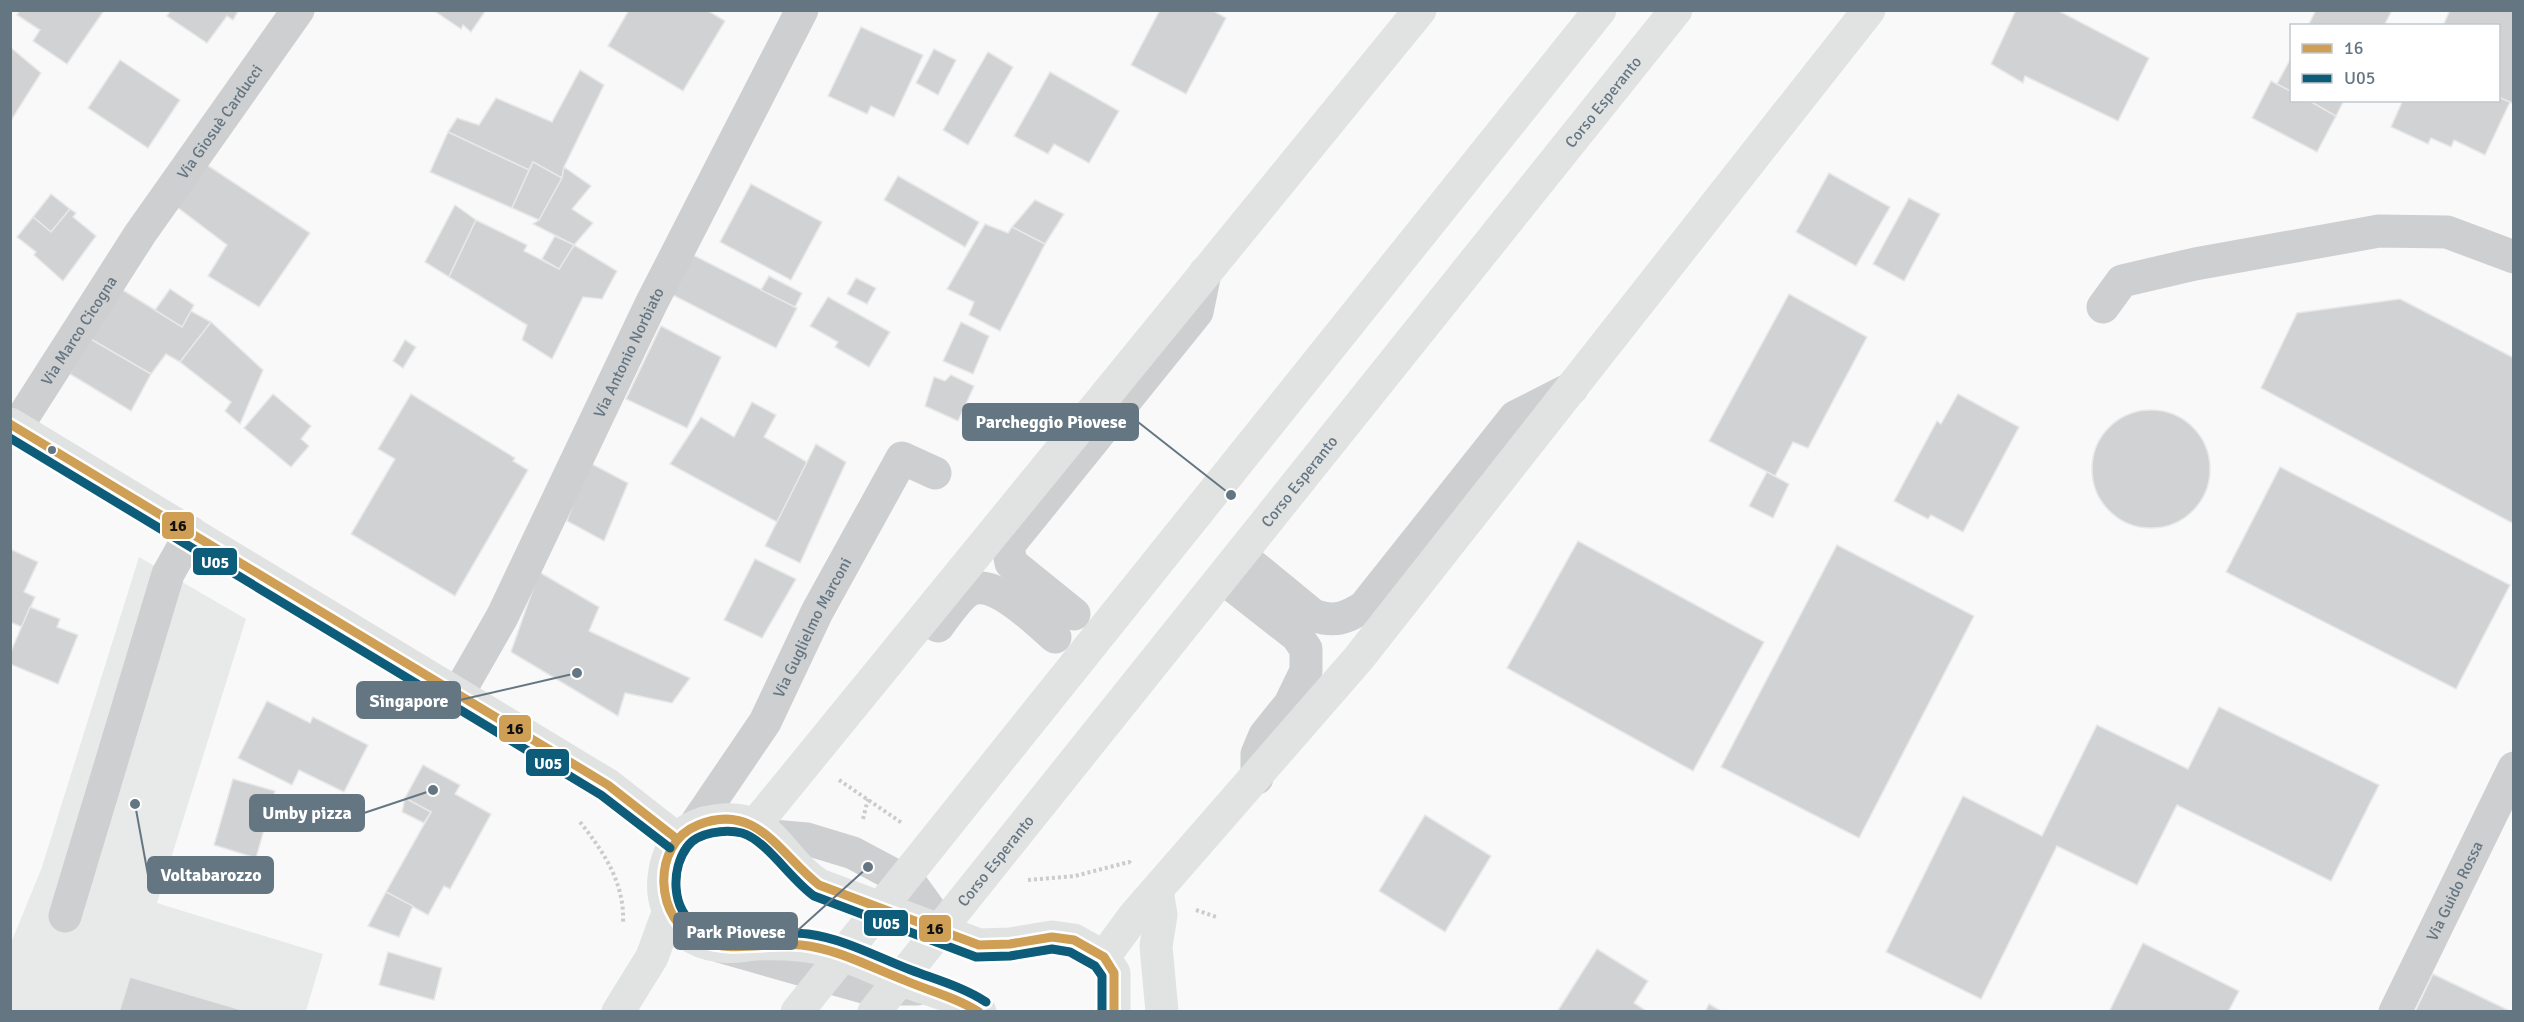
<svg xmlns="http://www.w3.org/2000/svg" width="2524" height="1022" font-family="Signika,sans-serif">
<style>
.built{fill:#e8e9e9}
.building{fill:#d0d2d3;stroke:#e8e8e8;stroke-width:1.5}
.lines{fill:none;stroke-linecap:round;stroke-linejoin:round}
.path{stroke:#cbcccd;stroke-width:4;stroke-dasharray:3 3;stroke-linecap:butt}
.minor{stroke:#cecfd0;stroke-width:33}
.major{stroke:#e1e2e2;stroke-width:33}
.highway{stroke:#e1e2e2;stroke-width:33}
.bus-1-casing{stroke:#fff;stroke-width:14}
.bus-2-casing{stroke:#fff;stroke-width:14}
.bus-1{stroke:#ce9f54;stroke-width:9}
.bus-2{stroke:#0c5c7a;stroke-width:9}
.bus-dot{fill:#657683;stroke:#fff;stroke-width:2}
.labels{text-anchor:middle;stroke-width:6;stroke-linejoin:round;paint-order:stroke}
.street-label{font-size:16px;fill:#657683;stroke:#fff}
.leader{fill:none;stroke:#657683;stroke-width:2}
.callout-dot{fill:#657683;stroke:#fff;stroke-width:2}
.callout{fill:#657683;stroke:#657683;stroke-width:2}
.callout-label{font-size:18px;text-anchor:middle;font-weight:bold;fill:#fff}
.line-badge{stroke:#fff;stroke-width:2}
.badge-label{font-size:16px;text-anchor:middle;font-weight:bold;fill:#fff}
.pale-badge-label{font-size:16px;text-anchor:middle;font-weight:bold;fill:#111}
</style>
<rect width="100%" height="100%" fill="#f9f9f9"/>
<polygon class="built" points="139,557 246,619 157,903 323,954 306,1011 11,1012 11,943 42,867"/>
<g class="building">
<polygon points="20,10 101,10 103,12 67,64 33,41 40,30 17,15"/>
<polygon points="171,10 239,10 233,20 227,16 207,43 167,16"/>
<polygon points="433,10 486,10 471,32 463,25 461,29"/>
<polygon points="629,10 707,10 725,21 683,91 608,46"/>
<polygon points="1160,10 1212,10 1226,18 1186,94 1131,65"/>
<polygon points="2016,10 2057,10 2149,58 2118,121 2025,76 2023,83 1991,64"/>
<polygon points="2316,10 2392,10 2384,26 2308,26"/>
<polygon points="2450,10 2514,10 2514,104 2498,97 2498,26 2443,26"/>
<polygon points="861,27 923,55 894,117 871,106 867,114 828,96"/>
<polygon points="10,47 41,73 10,122"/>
<polygon points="934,49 956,60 938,95 916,83"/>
<polygon points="988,52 1013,67 968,145 943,130"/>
<polygon points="2292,56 2292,92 2277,84"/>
<polygon points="120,60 180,100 148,148 88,108"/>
<polygon points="580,70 604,85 564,167 562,178 533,162 529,170 448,132 457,118 479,125 496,98 552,122"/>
<polygon points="1050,72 1119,111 1089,163 1054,144 1048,154 1014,136"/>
<polygon points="2271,81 2292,92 2292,100 2308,100 2336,116 2317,152 2252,118"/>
<polygon points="2498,97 2510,102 2485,155 2454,140 2451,147 2431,138 2428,144 2391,127 2403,100 2498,100"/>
<polygon points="2308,100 2344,100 2336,116"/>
<polygon points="448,132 529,170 512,208 430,172"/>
<polygon points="533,162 562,178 539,220 512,208"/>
<polygon points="204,163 310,233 259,307 208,276 227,245 177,207"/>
<polygon points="564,167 591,186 572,209 593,223 574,245 533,224 539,220 562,178"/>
<polygon points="1829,173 1890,207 1856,266 1796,232"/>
<polygon points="898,176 979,222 965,247 884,200"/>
<polygon points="751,184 822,222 791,280 720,242"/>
<polygon points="51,194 70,209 51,232 33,217"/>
<polygon points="1909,198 1940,214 1904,281 1873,264"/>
<polygon points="1035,200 1064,214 1045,244 1012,227"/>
<polygon points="455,205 476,220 449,277 425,262"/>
<polygon points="70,209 76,213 73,217 96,236 63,281 34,255 36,252 17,237 33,217 51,232"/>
<polygon points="476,220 527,245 524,251 559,269 574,245 617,271 602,299 583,297 552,359 522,340 527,325 449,277"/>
<polygon points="985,224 1008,233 1012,227 1045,244 1000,331 969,315 974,302 947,289"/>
<polygon points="555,236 574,245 559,269 542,259"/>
<polygon points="687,252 797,308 776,348 667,292"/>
<polygon points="769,276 802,293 795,307 761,290"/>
<polygon points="856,278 876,288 867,304 847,294"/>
<polygon points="118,287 182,327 191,311 211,322 180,362 166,354 151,374 87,337"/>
<polygon points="170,289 194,305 182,327 155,310"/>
<polygon points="1789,294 1867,337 1808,448 1793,442 1775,476 1709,441"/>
<polygon points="828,297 890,332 869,367 835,347 838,342 810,326"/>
<polygon points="2400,299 2514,358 2514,524 2261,388 2297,313"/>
<polygon points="211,322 263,370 240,424 225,411 231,402 180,362"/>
<polygon points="961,322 989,336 973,374 943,361"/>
<polygon points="661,326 721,357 687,428 626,399"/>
<polygon points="87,337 151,374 131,411 70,374"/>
<polygon points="405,340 416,347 403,368 393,361"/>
<polygon points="951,375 974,386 958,421 925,406 934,377 945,381"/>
<polygon points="273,394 311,426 301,439 309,446 291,467 244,428"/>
<polygon points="411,394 515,458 513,461 528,470 455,596 351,534 395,459 378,449"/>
<polygon points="1958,394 2019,427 1963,532 1931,515 1928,519 1894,501 1937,421 1941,424"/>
<polygon points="752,402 776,415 764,437 807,462 777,522 670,464 701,417 734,437"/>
<circle cx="2151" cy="469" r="59"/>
<polygon points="816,444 846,462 800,563 765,546"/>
<polygon points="588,462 628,483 604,541 567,521"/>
<polygon points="2280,467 2510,585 2456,689 2226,572"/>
<polygon points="1767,472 1789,484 1773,518 1749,506"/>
<polygon points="1578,541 1764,642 1693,771 1507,668"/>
<polygon points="1837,545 1974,616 1859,838 1721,767"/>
<polygon points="10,549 38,562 24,592 35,597 22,627 10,622"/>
<polygon points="755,559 796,579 762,638 724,620"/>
<polygon points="539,572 599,607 589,631 690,678 672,703 625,693 618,716 511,652"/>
<polygon points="30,607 60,619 57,627 78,635 58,684 10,664 10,654"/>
<polygon points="267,701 310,723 313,717 368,745 344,792 299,770 292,785 238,758"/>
<polygon points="2219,707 2379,785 2331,881 2177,805 2137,885 2057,846 1981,999 1886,952 1963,796 2042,836 2097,725 2188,769"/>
<polygon points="423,765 460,785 455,794 491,814 450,889 444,886 428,915 386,892 431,812 405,798"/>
<polygon points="233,779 275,791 256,858 214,845"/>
<polygon points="405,798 431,812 424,823 402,812"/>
<polygon points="1425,815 1491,856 1445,932 1379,891"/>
<polygon points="386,892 413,906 399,937 368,926"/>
<polygon points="2143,943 2239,991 2228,1012 2109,1012"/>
<polygon points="1597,949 1648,981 1634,1003 1648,1012 1557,1012"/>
<polygon points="388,952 442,968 434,1000 379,985"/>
<polygon points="2433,974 2512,1012 2415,1012"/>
<polygon points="130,977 249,1012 119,1012"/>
<polygon points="1709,1004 1723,1012 1705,1012"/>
</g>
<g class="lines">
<g class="path">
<polyline points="839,780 902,823"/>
<polyline points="863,819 868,799"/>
<path d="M580 822C604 852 625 884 623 923"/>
<polyline points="1028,880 1075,876 1129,862 1132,864"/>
<polyline points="1196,910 1216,917"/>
</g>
<g class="minor">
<polyline points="2103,307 2122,281 2195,264 2379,231 2447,232 2514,257"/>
<path id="s1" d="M16 428 140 234 298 10"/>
<path d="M1246 560 1313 615C1335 623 1346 618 1364 607L1515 417 1572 388"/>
<polyline points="1228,582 1297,636 1306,649 1306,671 1290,704 1265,735 1257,754 1257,778"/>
<polyline points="1074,614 1011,563 1008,546 1197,312 1205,273"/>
<path d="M938 626C946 615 955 602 965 593 990 572 1036 621 1055 637"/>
<path id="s2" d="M458 694 502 617 651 304 802 10"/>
<path id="s3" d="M695 825 765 722 817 612 902 458 935 473"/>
<polyline points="773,836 807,839 853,853 911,884 948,935"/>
<polyline points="65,916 168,574 191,533"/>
<polyline points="722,947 870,989 917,989"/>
<path id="s4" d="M2395 1012 2514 768"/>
</g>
<g class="major">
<polyline points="10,424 608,785 677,839"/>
<path d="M980 1012C957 996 931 991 905 981 879 970 851 956 824 949 802 944 779 943 756 944 745 945 731 948 720 946 664 938 651 887 675 843 680 833 694 826 704 823 773 806 774 856 819 885L979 945 1010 944 1052 937 1074 940 1104 957 1114 973V1012"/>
</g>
<g class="highway">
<polyline points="755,825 1420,10"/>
<polyline points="1157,891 1161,915 1156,946 1162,1012"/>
<polyline points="1104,957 1134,916 1358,659 1869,10"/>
<polyline points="618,1012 652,957 668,913"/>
<polyline points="797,1012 1600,10"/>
<path id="s5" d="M874 1012 1676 10"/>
</g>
<g class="bus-1-casing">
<g id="bus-1">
<polyline points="10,424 608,785 677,839"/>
<path d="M979 1012C956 997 929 991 904 980 870 967 838 949 801 945 768 942 732 953 701 941 654 922 650 844 698 825 757 801 780 855 819 885L979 945 1010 944 1052 937 1074 940 1104 957 1114 973V1012"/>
</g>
</g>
<g class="bus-2-casing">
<g id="bus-2">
<polyline points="10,438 601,795 670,848"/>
<path d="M986 1002C963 987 937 980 911 970 877 957 845 939 808 934 773 929 725 942 696 925 671 909 671 869 687 847 697 832 726 829 742 833 766 840 791 880 814 896L976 957 1010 956 1052 949 1070 952 1095 966 1102 976V1012"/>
</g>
</g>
<use href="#bus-1" class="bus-1"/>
<use href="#bus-2" class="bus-2"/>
</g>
<circle class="bus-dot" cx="52" cy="450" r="5"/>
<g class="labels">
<g class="street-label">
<text dy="6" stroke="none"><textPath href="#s5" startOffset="1166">Corso Esperanto</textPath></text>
<text dy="6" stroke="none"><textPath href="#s1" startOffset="368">Via Giosuè Carducci</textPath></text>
<text dy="6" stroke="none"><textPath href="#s1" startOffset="116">Via Marco Cicogna</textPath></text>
<text dy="6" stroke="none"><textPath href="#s2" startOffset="382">Via Antonio Norbiato</textPath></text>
<text dy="6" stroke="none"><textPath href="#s5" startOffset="680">Corso Esperanto</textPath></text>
<text dy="6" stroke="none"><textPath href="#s3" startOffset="230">Via Guglielmo Marconi</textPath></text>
<text dy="6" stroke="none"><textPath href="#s5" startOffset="194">Corso Esperanto</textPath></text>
<text dy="6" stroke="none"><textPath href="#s4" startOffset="135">Via Guido Rossa</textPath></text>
</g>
</g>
<path class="leader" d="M1231 495L1138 422M577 673L460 700M433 790L364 813M135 804L148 875M868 867L797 931"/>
<g class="callout-dot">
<circle cx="1231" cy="495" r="6"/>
<circle cx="577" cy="673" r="6"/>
<circle cx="433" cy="790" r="6"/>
<circle cx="135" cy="804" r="6"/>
<circle cx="868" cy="867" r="6"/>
</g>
<g class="callout">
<rect x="963" y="404" width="175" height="36" rx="6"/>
<rect x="357" y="682" width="103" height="36" rx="6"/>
<rect x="250" y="795" width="114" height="36" rx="6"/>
<rect x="148" y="857" width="125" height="36" rx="6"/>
<rect x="674" y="913" width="123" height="36" rx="6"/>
</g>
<g class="callout-label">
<text x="1051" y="428">Parcheggio Piovese</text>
<text x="409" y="707">Singapore</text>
<text x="307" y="819">Umby pizza</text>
<text x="211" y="881">Voltabarozzo</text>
<text x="736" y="938">Park Piovese</text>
</g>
<g class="line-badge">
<rect x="161" y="511" width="34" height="29" rx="6" fill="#ce9f54"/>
<rect x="192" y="547" width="46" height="29" rx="6" fill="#0c5c7a"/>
<rect x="498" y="714" width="34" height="29" rx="6" fill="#ce9f54"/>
<rect x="525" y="748" width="45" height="29" rx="6" fill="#0c5c7a"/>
<rect x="863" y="909" width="46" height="28" rx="6" fill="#0c5c7a"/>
<rect x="918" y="914" width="34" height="29" rx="6" fill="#ce9f54"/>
</g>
<g class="badge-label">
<text x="215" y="568">U05</text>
<text x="548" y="769">U05</text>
<text x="886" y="929">U05</text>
</g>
<g class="pale-badge-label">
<text x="178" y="531">16</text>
<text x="515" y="734">16</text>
<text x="935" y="934">16</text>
</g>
<rect width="2524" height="1022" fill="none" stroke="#657683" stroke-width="24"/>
<rect x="2290" y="24" width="210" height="78" fill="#ffffff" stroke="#c1c8cd" stroke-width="1.5"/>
<rect x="2302" y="44" width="30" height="9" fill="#ce9f54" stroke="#c1c8cd" stroke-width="1.5"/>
<text x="2344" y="54" font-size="18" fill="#657683">16</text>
<rect x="2302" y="74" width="30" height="9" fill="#0c5c7a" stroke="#c1c8cd" stroke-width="1.5"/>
<text x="2344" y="84" font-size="18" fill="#657683">U05</text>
</svg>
